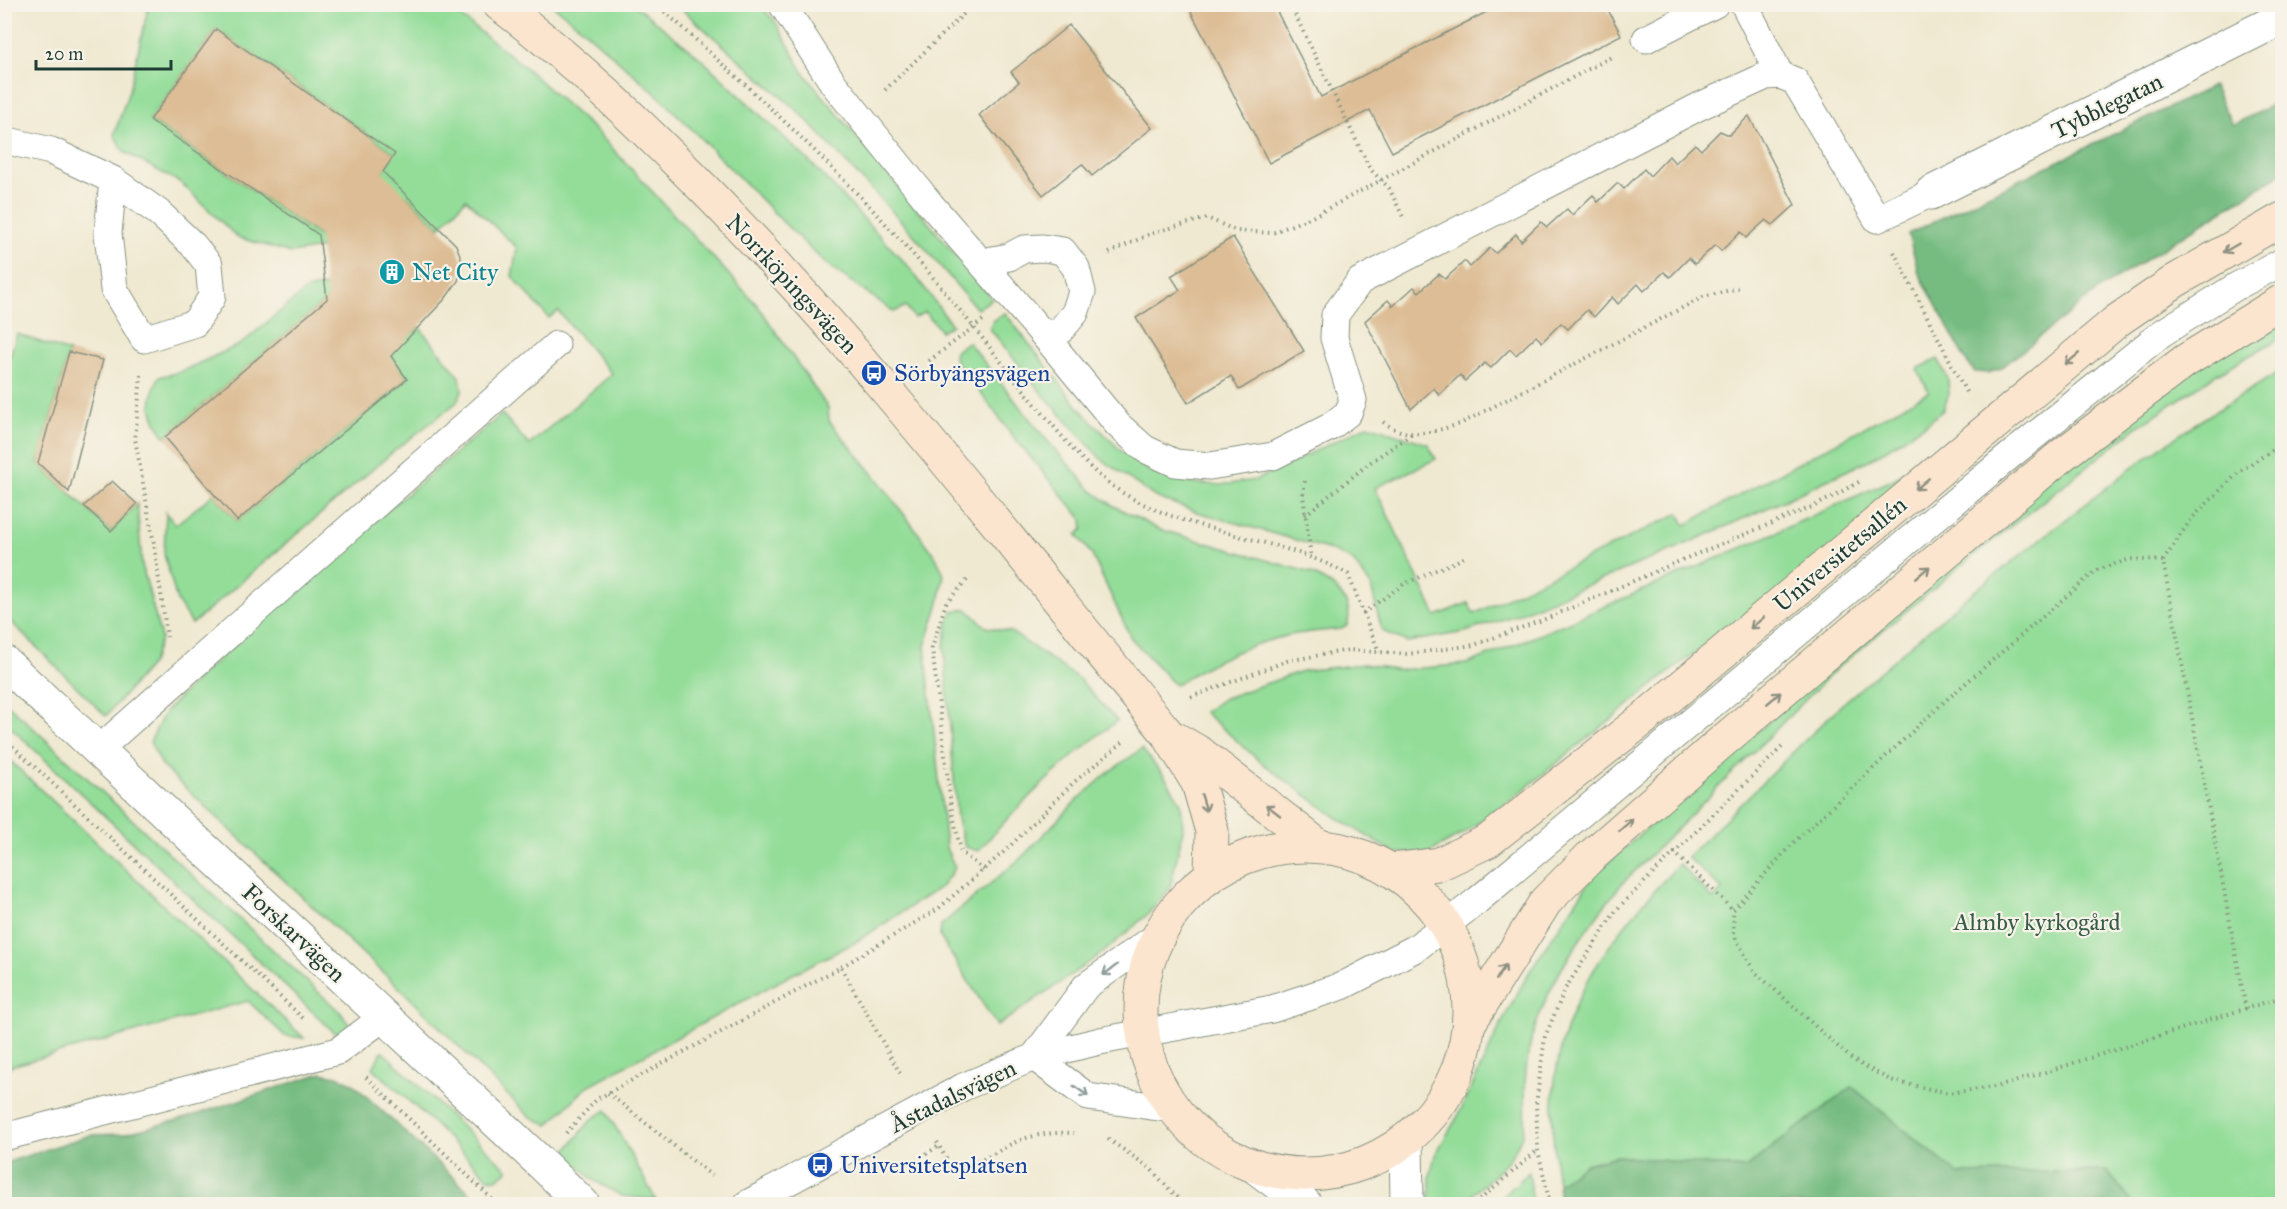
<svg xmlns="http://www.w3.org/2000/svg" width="2287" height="1209" font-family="'IM FELL Great Primer',serif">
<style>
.green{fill:#93dd99;stroke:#598d66;stroke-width:1.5}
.forest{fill:#76bc81;stroke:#4a7c5a;stroke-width:1.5}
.building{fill:#ddbd95}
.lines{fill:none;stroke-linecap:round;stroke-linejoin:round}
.service-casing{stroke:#889382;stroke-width:29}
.minor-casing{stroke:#889382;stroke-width:35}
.tertiary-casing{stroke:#889382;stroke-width:35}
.secondary-casing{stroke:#889382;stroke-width:35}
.path{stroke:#889382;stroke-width:4;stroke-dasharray:1.5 4.5;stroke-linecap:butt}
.service{stroke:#fff;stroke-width:27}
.minor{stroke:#fff;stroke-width:33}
.tertiary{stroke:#fff;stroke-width:33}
.secondary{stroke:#fce5cf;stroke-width:33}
.oneway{stroke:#8e9182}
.oneway2{stroke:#8f9e9a}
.labels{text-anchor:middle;stroke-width:4.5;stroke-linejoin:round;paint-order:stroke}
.street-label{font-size:24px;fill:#1f3d34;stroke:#f7f3e8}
.culture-label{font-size:24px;fill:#0d838f;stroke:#f7f3e8;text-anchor:start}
.transit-label{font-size:24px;fill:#164399;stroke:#f7f3e8;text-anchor:start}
.park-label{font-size:24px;fill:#365d48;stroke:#f7f3e8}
</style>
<rect width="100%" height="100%" fill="#f7f3e8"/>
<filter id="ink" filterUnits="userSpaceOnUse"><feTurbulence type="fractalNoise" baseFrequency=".0167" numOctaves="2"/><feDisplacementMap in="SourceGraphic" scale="12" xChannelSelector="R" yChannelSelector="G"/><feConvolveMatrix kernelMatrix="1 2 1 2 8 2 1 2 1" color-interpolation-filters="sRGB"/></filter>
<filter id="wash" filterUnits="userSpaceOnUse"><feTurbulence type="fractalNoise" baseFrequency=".008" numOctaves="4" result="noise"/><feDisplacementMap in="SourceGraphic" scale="24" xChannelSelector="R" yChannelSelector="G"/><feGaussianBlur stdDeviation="1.35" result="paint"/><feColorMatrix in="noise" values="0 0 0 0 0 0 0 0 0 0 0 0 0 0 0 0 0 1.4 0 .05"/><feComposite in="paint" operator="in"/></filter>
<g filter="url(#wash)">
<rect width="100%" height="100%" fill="#f0e9d1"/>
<g class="green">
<polygon points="149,4 446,5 519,62 598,133 758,306 828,408 829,421 875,476 934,554 944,574 939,603 925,646 946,848 955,868 941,887 854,943 791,975 588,1086 548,1125 529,1116 406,994 163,767 150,742 165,712 194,682 320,567 502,414 529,445 612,374 558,311 549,318 512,276 517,248 466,199 439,228 407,196 373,188 394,153 216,29 150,120 334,246 291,253 237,237 181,183 124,152 114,135 129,91"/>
<polygon points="552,5 635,5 699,57 806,158 909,267 952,325 941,331 925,312 914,318 906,306 894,312 825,263 783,222 663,100 578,25"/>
<polygon points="677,5 759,5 775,21 803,72 992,299 977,309 912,233 801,114"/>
<path d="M325 286 332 295 165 437C149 414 147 402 159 377L180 372 241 344 306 290Z"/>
<polygon points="1005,313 1079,408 1120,450 1151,472 1189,483 1221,485 1256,480 1368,425 1428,444 1436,459 1375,488 1436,616 1468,603 1474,614 1679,513 1685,525 1929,392 1917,369 1938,359 1948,379 1949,394 1943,410 1929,422 1871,459 1785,500 1677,548 1513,616 1465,632 1407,642 1382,631 1371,586 1353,561 1331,550 1197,512 1155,497 1100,458 1041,392 990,329 992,321"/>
<path d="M2282 313V337L2217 374 2137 427 1957 569 1836 669 1619 887C1585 930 1552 975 1535 1028 1529 1044 1526 1065 1525 1082 1524 1097 1528 1118 1523 1132 1514 1163 1484 1184 1461 1204H1430V1177L1435 1155 1458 1116 1503 1020 1531 969 1594 875 2112 421Z"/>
<polygon points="419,327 460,377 462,391 456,403 394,451 192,624 177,601 164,554 166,512 175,525 214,494 237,521 407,379 382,345 411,334"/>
<polygon points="17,334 69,352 38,463 111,531 137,504 142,565 161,638 152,663 106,716 5,616 4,374"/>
<path d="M968 342 1045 438 1092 491 1114 506 1158 529 1308 572C1330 582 1356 599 1347 626L1341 629C1324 631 1306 632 1290 635 1248 644 1210 662 1175 685L1131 638 1092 555 1077 535 1083 529 1082 519 1016 440 954 358 955 351Z"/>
<path d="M2282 370V1204H2133L2107 1171 1958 1174 1852 1087 1745 1168 1616 1156 1586 1164 1558 1184C1536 1040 1583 965 1679 864L1713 899 1722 889 1687 857 1840 706 1963 600 2137 464 2195 424Z"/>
<polygon points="1914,467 1921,471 1826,559 1677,666 1511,800 1462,834 1427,854 1394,853 1336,817 1262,763 1204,712 1225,698 1302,671 1364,664 1400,670 1467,664 1534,637 1757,541 1892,480"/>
<path d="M967 609 986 627 1011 632 1079 679 1117 721C1064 760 1022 802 978 851L965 847 957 819 944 646 948 623 953 611Z"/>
<polygon points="4,701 341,1013 349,1025 344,1033 334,1032 5,722"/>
<polygon points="1142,749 1165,777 1181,803 1183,830 1170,888 1148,914 1104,952 997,1026 940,937 941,925 1021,858 1073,804 1109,772"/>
<polygon points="4,755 304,1038 285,1036 248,1001 11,1066 5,1071"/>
<polygon points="382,1051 508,1170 497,1179 488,1178 431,1121 373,1068"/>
<polygon points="606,1110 656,1200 622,1196 593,1180 565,1152 591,1120"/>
<polygon points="1529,1172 1533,1204 1495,1204"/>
</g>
<g class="forest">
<polygon points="2213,86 2233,125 2282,100 2282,173 2098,290 2001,368 1988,373 1975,372 1966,361 1919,273 1908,234"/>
<polygon points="321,1073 337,1076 352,1083 482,1204 5,1204 5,1163 90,1135 123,1134 186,1118"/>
<polygon points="1852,1087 1958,1174 2107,1171 2133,1204 1560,1204 1558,1184 1586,1164 1616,1156 1745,1168"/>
</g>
<g id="blocks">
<g class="building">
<polygon points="1187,4 1273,4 1321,97 1502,4 1605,4 1621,35 1392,152 1370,110 1269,163"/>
<polygon points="1069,25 1152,128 1092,176 1082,164 1043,195 979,115 1019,82 1011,72"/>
<polygon points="216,29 395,154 383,172 456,245 463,263 458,281 445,299 391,356 407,379 237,521 165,437 327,299 319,235 150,120"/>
<polygon points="1749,116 1795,205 1773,225 1766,220 1746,238 1741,232 1721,251 1715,245 1695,264 1689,258 1670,277 1664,272 1644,291 1638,284 1618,304 1612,297 1594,317 1587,310 1568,329 1561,323 1542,342 1536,336 1516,355 1510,349 1491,368 1485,363 1465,381 1460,375 1439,395 1434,388 1411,409 1365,321 1388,300 1393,306 1414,287 1419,292 1439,274 1445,279 1465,261 1470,267 1490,248 1496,253 1516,234 1521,241 1541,222 1547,227 1567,209 1572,215 1593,195 1598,202 1618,183 1624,189 1644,169 1650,176 1669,156 1675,163 1695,144 1701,150 1720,131 1729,135"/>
<polygon points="1233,237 1304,351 1239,390 1231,376 1188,403 1136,318 1180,290 1171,276"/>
<polygon points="69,352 103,360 69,492 38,463"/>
<polygon points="112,481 137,504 111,531 84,506"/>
</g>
</g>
</g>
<g filter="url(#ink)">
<use href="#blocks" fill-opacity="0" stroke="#889382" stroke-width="1.5"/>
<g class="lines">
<g class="service-casing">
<g id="service">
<polyline points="782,4 833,83 931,205 1043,334 1059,332 1075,313 1082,292 1076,268 1063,251 1043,248 1024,249 1009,257 982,262"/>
<polyline points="1646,39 1715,4"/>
<polyline points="1780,75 1795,81 1877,219 1931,193"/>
<polyline points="4,140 51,151 113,180 159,213 193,245 209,265 212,297 195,323 144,339 114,289 108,233 113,180"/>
<polyline points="1043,334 1118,425 1145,449 1175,463 1210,466 1273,456 1330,427 1348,413 1353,400 1334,338 1335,315 1360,281 1700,106 1766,76 1780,75 1744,4"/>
<polyline points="98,750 556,345"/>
<polyline points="1034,1057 1100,1041 1272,1009 1342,986 1416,948 1478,900 2007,458 2162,333 2237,286 2282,262"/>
<polyline points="1034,1057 1088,1097 1172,1109"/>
<polyline points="4,1137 338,1051 384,1017"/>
<polyline points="747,1204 963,1087 1034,1057 1086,986 1157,936"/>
</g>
</g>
<g class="minor-casing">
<g id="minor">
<polyline points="1931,193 2282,18"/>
<polyline points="4,662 543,1165 583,1204"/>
</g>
</g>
<g class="tertiary-casing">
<g id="tertiary">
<polyline points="1406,1142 1407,1204"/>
<polyline points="1258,1169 1305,1204"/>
</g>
</g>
<g class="secondary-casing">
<g id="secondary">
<path d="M499 4C574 60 641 125 706 191 873 361 1016 550 1167 733L1198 783 1212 831 1211 874"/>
<polyline points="1176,739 1200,753 1319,846"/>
<circle cx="1305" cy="1010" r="164"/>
<polyline points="1392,870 1439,864 1488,841 1642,720 2118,320 2175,281 2282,219"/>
<polyline points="1470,1022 1546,901 1589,858 1718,745 2062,455 2185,361 2282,301"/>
</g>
</g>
<g class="path">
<path d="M655 4C684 27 710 54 738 78 813 147 885 218 949 297 984 339 1016 382 1051 423 1072 449 1094 475 1123 493 1192 535 1278 536 1348 574L1379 652"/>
<polyline points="1290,4 1370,169 1389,188 1403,217"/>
<polyline points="885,90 974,4"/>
<polyline points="1894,252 1967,394"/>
<polyline points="1109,253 1152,233 1207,218 1237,231 1272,233 1312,217 1613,56"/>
<polyline points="929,361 983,320"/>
<polyline points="141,375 135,439 154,544 167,637"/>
<path d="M1383 422C1409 441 1431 432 1460 424L1703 297 1738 288"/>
<polyline points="1305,481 1303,495 1311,557"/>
<polyline points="1305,515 1372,461 1412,434"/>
<polyline points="2163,561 2192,518 2240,471 2282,444"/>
<polyline points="967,580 946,603 932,648 951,806 961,852 984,870"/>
<polyline points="1363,613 1404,584 1466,557"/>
<polyline points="1191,697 1287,661 1349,650 1408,654 1474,645 1548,618 1682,560 1819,504 1859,482"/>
<polyline points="4,738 306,1021"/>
<polyline points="1674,852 1733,910"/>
<polyline points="841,967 902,1077"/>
<polyline points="2246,1009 2163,561 2130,559 2097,570 1945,701 1792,844 1733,910 1734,935 1754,971 1853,1060 1892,1081 1949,1093 2001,1086 2282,997"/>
<polyline points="366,1077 497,1204"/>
<polyline points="608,1093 712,1176"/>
<polyline points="566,1133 597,1099 841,967 938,909 1006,850 1073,783 1123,742"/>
<polyline points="1108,1139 1150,1168 1183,1204"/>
<path d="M937 1142 949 1164C974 1171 996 1150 1018 1141 1035 1134 1056 1132 1074 1133"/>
<polyline points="926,1154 939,1146"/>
<polyline points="1475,1204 1538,1150"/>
<polyline points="1550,1204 1538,1150 1536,1104 1545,1037 1565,989 1617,909 1783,746"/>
</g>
<use href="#service" class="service"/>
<use href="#minor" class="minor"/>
<use href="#tertiary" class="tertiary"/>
<use href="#secondary" class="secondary"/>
</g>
<defs><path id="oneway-shaft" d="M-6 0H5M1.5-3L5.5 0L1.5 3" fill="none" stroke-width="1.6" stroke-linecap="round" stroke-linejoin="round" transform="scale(1.5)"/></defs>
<g class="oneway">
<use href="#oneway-shaft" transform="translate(2231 248) rotate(150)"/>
<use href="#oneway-shaft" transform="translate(2072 359) rotate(140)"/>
<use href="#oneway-shaft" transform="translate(1922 484) rotate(140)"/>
<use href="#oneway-shaft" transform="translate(1923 572) rotate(-40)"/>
<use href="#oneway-shaft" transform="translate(1757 623) rotate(140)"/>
<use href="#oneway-shaft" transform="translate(1774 698) rotate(-40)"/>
<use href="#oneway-shaft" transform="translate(1204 803) rotate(73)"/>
<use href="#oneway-shaft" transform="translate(1273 810) rotate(-142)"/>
<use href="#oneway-shaft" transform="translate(1626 825) rotate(-41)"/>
<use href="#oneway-shaft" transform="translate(1501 972) rotate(-58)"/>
</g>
<g class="oneway2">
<use href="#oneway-shaft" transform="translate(1110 970) rotate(144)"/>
<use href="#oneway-shaft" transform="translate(1081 1091) rotate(35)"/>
</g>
</g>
<defs>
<g id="building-disc" transform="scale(1.35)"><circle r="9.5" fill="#0f9aa8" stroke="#f7f3e8"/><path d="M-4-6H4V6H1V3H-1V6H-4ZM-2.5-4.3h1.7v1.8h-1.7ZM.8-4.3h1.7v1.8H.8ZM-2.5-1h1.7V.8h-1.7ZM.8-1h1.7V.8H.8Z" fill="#fff"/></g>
<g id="bus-disc" transform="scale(1.35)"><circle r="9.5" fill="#1a4fb4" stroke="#f7f3e8"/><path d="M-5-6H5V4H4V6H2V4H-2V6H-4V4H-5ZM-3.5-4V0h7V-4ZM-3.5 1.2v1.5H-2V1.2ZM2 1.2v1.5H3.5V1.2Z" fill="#fff"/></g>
</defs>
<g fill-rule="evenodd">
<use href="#building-disc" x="392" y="272"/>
<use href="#bus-disc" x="874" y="373"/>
<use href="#bus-disc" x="820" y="1165"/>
</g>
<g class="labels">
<g class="street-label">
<text transform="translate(2107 106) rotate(-26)" y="8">Tybblegatan</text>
<text transform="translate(792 284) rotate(47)" y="8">Norrköpingsvägen</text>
<text transform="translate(1840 554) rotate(-40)" y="8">Universitetsallén</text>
<text transform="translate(294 933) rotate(43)" y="8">Forskarvägen</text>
<text transform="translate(953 1096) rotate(-26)" y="8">Åstadalsvägen</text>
</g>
<g class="culture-label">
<text x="412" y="280">Net City</text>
</g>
<g class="transit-label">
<text x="894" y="381">Sörbyängsvägen</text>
<text x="840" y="1173">Universitetsplatsen</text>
</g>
<g class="park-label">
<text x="2037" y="930">Almby kyrkogård</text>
</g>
</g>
<rect width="2287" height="1209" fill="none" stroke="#f7f3e8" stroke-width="24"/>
<path d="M36 60v9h135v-9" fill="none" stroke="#1f3d34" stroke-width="3"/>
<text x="45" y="60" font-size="18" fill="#1f3d34" stroke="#f7f3e8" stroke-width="4.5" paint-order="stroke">20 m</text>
</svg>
